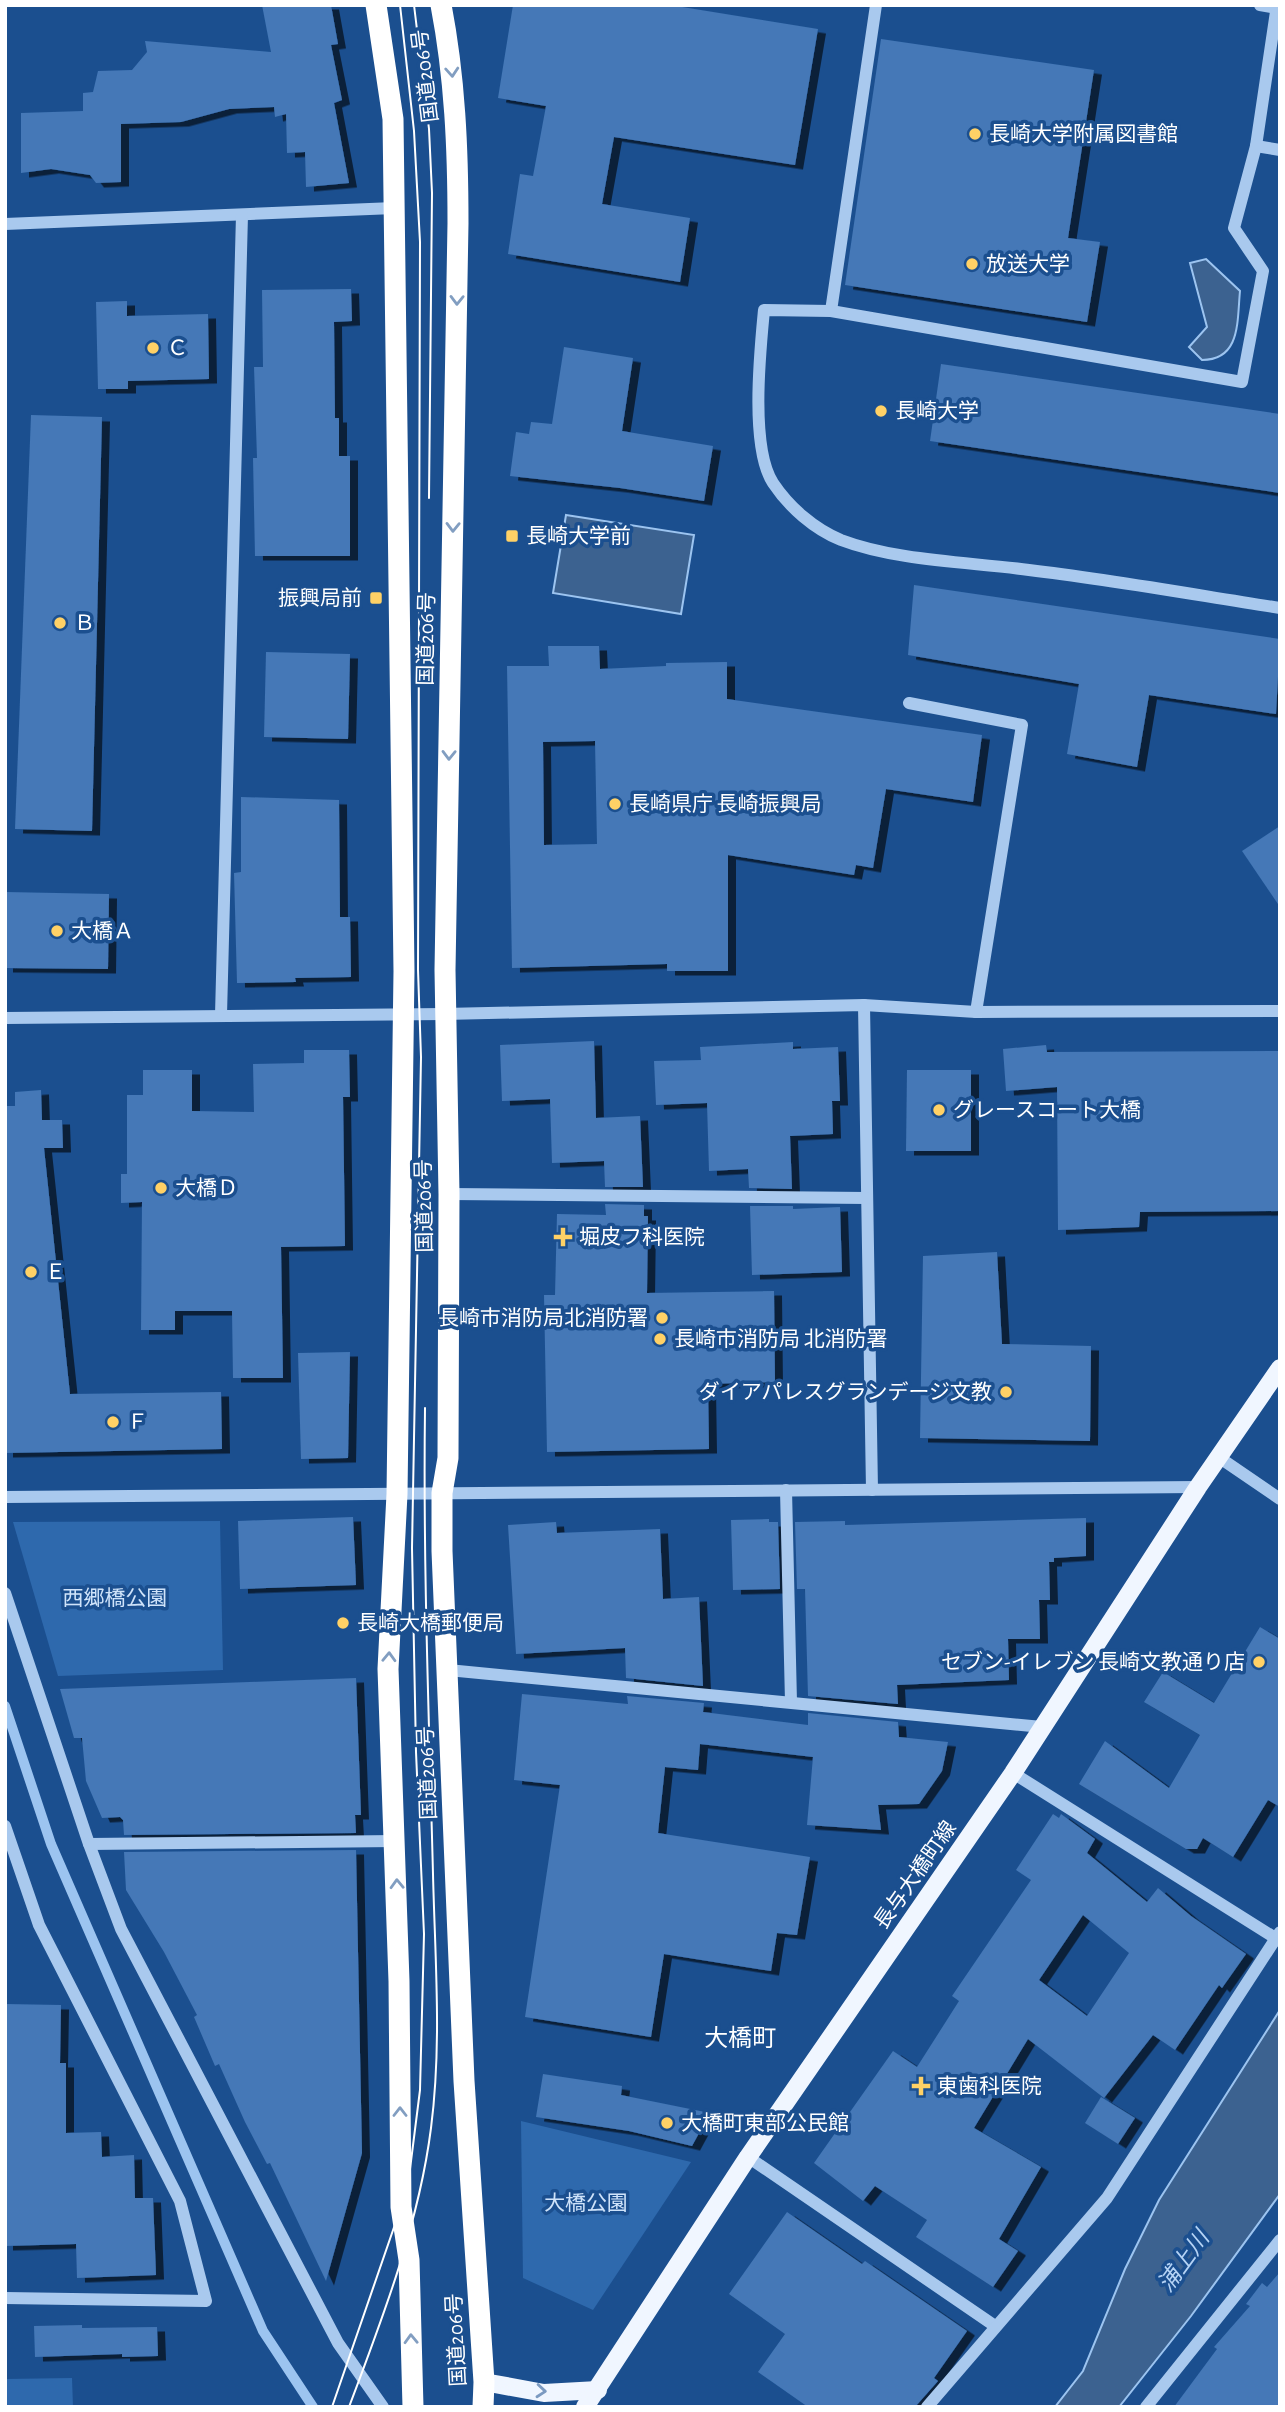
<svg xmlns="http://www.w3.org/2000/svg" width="1285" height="2412" font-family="'Alegreya Sans','Noto Sans JP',sans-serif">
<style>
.green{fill:#2e69ad}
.water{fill:#3c6290;stroke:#9cc4f0;stroke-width:2}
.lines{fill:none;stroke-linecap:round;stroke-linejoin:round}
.stream{stroke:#9cc4f0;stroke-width:10}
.building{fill:#4478b7;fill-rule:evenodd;filter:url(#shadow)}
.minor{stroke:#a9c9ee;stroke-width:12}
.major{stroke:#f0f6ff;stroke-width:18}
.highway{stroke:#fff;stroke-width:21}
.tram{stroke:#fff;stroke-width:2}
.oneway{stroke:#829ec1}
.oneway2{stroke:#7b9ac1}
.poi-dot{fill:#ffd166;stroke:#1b4f8f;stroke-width:2.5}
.labels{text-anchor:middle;stroke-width:7;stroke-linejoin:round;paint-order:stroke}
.street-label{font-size:21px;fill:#fff;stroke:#1b4f8f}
.poi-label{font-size:21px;fill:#fff;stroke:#1b4f8f;text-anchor:start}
.park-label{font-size:21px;fill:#cfe3fa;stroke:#1b4f8f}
.water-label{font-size:23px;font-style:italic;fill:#b5d3f5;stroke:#1b4f8f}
.quarter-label{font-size:24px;fill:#fff;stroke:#1b4f8f}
</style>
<defs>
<filter id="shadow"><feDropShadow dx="8" dy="4.5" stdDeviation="0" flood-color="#0009"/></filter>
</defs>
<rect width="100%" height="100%" fill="#1b4f8f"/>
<g class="green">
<polygon points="220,1521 223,1670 58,1676 13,1522"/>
<polygon points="521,2121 691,2162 593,2310 523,2278"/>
<polygon points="72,2378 73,2407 5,2407 5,2379"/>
</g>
<g class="water">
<path d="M1206 259 1240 291C1237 321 1241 360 1202 360L1189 347 1207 327 1190 263Z"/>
<polygon points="566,515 694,535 681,614 553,593"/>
<polygon points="1280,2010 1280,2194 1191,2316 1119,2407 1055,2407 1083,2371 1125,2269 1159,2200"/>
</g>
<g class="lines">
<polyline class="stream" points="5,1706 51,1844 263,2331 313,2407"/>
</g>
<g class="building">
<polygon points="262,5 331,5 338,44 331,45 342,100 334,103 349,183 306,187 305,152 287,153 286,114 275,117 274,107 229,109 181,122 121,124 121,182 96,183 90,175 51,169 21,173 21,113 83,111 83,93 93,92 98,71 132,70 147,52 145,41 271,52"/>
<polygon points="513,5 670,5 818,29 795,165 614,137 602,204 690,218 680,282 508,254 520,174 533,176 546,106 498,98"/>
<polygon points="881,39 1094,70 1068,238 1100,242 1087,322 845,285"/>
<polygon points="351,289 352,321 334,322 335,418 339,418 339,456 350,456 350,556 255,556 253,458 257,458 254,367 263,367 262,290"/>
<polygon points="127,301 127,316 208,314 209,379 128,381 128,389 98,389 96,302"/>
<polygon points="564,347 633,358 622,431 713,446 704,501 620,488 510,476 516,432 529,434 531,422 552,424"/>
<polygon points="941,364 1280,414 1280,493 930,441"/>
<polygon points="31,415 102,417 92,831 15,829"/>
<polygon points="914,585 1280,639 1276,714 1149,695 1137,767 1067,754 1079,684 908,655"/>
<path d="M548 646H599L600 669 666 666V663L727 662V699L982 735 973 802 886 789 873 868 856 865 854 875 728 855V971H667V964L512 968 507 666H549ZM595 741 597 844 544 845 543 742Z"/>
<polygon points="266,652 350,654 348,739 264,737"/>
<polygon points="241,797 339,800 340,917 350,917 351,977 295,978 296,982 237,983 234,873 241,872"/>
<polygon points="1280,826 1280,907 1242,851"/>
<polygon points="5,892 109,894 108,969 5,968"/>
<polygon points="594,1041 596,1118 640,1116 643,1187 605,1187 604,1161 552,1163 550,1099 502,1101 500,1045"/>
<polygon points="793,1042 793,1049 838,1047 840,1101 832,1101 833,1134 790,1136 792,1189 749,1188 748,1169 709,1171 707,1103 656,1105 654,1061 701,1060 700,1047"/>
<polygon points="1046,1045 1047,1052 1280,1051 1280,1211 1140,1212 1139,1227 1058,1230 1057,1087 1006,1091 1003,1049"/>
<polygon points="304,1050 349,1050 350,1097 343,1097 345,1246 281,1247 283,1378 233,1378 232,1311 175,1311 175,1330 141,1330 142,1202 121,1203 121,1174 127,1174 127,1095 143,1095 143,1070 192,1070 192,1111 254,1112 253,1064 304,1063"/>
<polygon points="907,1070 971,1070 971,1151 906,1151"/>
<polygon points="41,1090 42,1120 62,1120 63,1148 44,1148 70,1394 221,1392 222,1449 5,1453 5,1106 15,1106 15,1092"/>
<polygon points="605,1204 644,1205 644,1216 648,1216 647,1293 774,1291 775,1382 708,1384 709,1449 547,1452 544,1295 555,1295 557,1214 606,1215"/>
<polygon points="750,1206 793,1206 793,1209 840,1207 842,1272 752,1275"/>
<polygon points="997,1252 1002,1344 1091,1346 1090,1441 920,1438 923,1256"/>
<polygon points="350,1352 348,1458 301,1459 298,1353"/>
<polygon points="353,1517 356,1585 240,1589 238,1521"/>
<polygon points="1086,1518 1086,1556 1054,1558 1054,1562 1049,1562 1050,1600 1039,1600 1040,1639 1008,1639 1009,1680 897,1685 898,1704 808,1696 805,1589 797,1589 795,1522 845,1521 845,1525"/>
<polygon points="769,1519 769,1522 778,1522 780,1589 733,1590 731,1520"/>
<polygon points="556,1522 557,1533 660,1529 663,1599 699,1597 703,1686 626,1678 625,1648 516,1654 508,1525"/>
<polygon points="1260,1627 1280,1639 1280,1807 1268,1800 1233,1857 1203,1838 1197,1849 1186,1849 1079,1784 1105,1741 1169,1788 1200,1735 1144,1702 1163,1672 1214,1703"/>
<polygon points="356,1678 361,1815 355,1815 356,1833 124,1835 123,1820 120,1817 102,1818 86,1781 82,1738 74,1738 60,1689"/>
<polygon points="522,1694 628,1704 627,1696 704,1703 703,1712 808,1725 808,1713 898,1722 899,1737 948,1742 942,1771 919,1804 878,1805 881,1830 807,1825 813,1757 700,1744 698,1770 665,1767 658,1833 810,1857 797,1935 777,1933 771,1971 664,1954 651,2037 525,2017 560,1785 514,1780"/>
<path d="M1053 1814 1059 1818 1061 1814 1095 1839 1087 1853 1147 1902 1158 1888 1191 1916 1246 1954 1222 1988 1219 1985 1175 2050 1153 2035 1104 2098 1028 2039 974 2128 1041 2167 999 2239 1018 2251 993 2287 916 2237 927 2220 875 2186 863 2201 814 2163 893 2051 917 2067 959 2001 952 1996 1031 1880 1016 1870ZM1083 1915 1129 1953 1087 2016 1039 1980Z"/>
<polygon points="356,1850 362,2153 326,2281 270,2163 267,2164 245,2122 219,2064 215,2066 194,2017 197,2015 164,1952 126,1890 124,1852"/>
<polygon points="5,2004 61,2005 60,2063 66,2063 66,2133 101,2132 102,2157 134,2155 135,2198 153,2198 156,2275 77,2278 76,2244 5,2246"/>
<polygon points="543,2074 622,2086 621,2095 710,2113 692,2146 629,2131 536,2117"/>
<polygon points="1101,2097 1135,2118 1118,2144 1085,2123"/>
<polygon points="787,2212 862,2264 865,2261 967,2331 934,2378 938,2381 915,2407 808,2407 758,2372 785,2334 729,2294"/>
<polygon points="1280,2272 1280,2407 1174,2407 1217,2349 1214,2347 1250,2306 1246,2304 1262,2283 1267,2287"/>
<polygon points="82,2325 82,2328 157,2327 158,2356 122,2357 122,2354 35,2357 34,2326"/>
</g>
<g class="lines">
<g class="minor">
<polyline points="876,5 831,311 1242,382 1263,271 1234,228 1256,146 1277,5"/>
<polyline points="1260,5 1276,8"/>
<polyline points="1256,146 1280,150"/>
<polyline points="5,224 394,208"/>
<path d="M831 311 764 310C760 352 750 448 773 483 789 507 814 529 841 540 896 561 970 562 1029 570 1113 580 1196 595 1280 608"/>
<polyline points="909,703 1022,725 976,1012"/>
<polyline points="864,1005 872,1490"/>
<polyline points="221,1015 242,215"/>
<polyline points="5,1018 444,1014 864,1005 976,1012 1280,1011"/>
<polyline points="449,1194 867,1198"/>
<polyline points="1220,1458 1280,1499"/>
<polyline points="786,1490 791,1702"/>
<polyline points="5,1497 1198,1487"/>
<polyline points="5,1593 89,1844 121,1929 338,2343 383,2407"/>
<polyline points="448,1670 1042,1727"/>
<polyline points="1013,1773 1280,1941"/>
<polyline points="5,1826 39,1925 180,2201 206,2301 5,2298"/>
<polyline points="89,1844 396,1841"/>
<polyline points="748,2157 995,2326"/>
<polyline points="927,2407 1107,2198 1280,1932"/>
<polyline points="1146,2407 1280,2240"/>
</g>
<g class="major">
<polyline points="484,2382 544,2393 598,2390"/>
<polyline points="585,2407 748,2157 1013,1773 1198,1487 1280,1368"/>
</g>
<g class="highway">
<polyline points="376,5 393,119 404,971 397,1494 388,1669 399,1981 401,2207 409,2260 413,2407"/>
<path d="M441 5C455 78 458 149 458 223L445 970 449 1194 448 1458 442 1493V1551L464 2081 484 2382 483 2407"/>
</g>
<g class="tram">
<polyline points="414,5 429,129 432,193 429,498"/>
<polyline points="332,2407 401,2207 410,2169 420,2090 424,1934 416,1752 412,1548 421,1057 418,970 420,242 414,131 400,5"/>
<path d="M349 2407C383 2317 419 2223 431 2128 442 2043 435 1959 433 1874 429 1719 423 1563 425 1408"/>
</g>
</g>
<defs><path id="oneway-chevron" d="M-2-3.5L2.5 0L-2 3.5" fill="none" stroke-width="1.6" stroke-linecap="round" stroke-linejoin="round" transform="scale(1.75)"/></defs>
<g class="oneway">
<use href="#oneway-chevron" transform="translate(452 72) rotate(86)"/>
<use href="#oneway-chevron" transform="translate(457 300) rotate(91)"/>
<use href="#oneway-chevron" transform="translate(453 527) rotate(91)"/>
<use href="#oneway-chevron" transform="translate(449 755) rotate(91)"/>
<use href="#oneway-chevron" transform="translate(389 1657) rotate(-88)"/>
<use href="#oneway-chevron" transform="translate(397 1884) rotate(-92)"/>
<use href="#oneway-chevron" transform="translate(400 2112) rotate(-90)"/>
<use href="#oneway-chevron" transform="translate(411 2339) rotate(-92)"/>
</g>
<use class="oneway2" href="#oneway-chevron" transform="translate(541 2391) rotate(5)"/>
<g class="poi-dot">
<circle cx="975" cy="134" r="7"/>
<circle cx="972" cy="264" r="7"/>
<circle cx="153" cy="348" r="7"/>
<circle cx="881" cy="411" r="7"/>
<rect x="505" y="529" width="14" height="14" rx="3.5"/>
<rect x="369" y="591" width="14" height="14" rx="3.5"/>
<circle cx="60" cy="623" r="7"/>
<circle cx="615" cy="804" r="7"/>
<circle cx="57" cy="931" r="7"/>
<circle cx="939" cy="1110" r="7"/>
<circle cx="161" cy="1188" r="7"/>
<path d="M559.5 1226.5h7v7h7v7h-7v7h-7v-7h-7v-7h7z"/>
<circle cx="31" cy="1272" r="7"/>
<circle cx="662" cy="1318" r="7"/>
<circle cx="660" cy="1339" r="7"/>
<circle cx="1006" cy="1392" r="7"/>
<circle cx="113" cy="1422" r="7"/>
<circle cx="343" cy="1623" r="7"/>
<circle cx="1259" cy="1662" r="7"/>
<path d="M917.5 2075.5h7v7h7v7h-7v7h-7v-7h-7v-7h7z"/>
<circle cx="667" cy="2123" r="7"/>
</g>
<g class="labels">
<g class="street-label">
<text transform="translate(425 76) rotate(-97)" y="7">国道206号</text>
<text transform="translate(426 639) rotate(-89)" y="7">国道206号</text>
<text transform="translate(424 1206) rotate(-91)" y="7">国道206号</text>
<text transform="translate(427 1773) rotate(-92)" y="7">国道206号</text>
<text transform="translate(915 1875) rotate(-55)" y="7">長与大橋町線</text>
<text transform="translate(456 2340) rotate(-93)" y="7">国道206号</text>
</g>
<g class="poi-label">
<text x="989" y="141">長崎大学附属図書館</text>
<text x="986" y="271">放送大学</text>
<text x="167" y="355">Ｃ</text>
<text x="895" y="418">長崎大学</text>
<text x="526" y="543">長崎大学前</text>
<text x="362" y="605" text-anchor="end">振興局前</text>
<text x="74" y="630">Ｂ</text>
<text x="629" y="811">長崎県庁 長崎振興局</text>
<text x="71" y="938">大橋Ａ</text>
<text x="953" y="1117">グレースコート大橋</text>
<text x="175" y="1195">大橋Ｄ</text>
<text x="579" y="1244">堀皮フ科医院</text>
<text x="45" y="1279">Ｅ</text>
<text x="648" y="1325" text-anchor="end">長崎市消防局北消防署</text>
<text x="674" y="1346">長崎市消防局 北消防署</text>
<text x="992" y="1399" text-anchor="end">ダイアパレスグランデージ文教</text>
<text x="127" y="1429">Ｆ</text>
<text x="357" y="1630">長崎大橋郵便局</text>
<text x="1245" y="1669" text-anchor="end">セブン-イレブン 長崎文教通り店</text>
<text x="937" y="2093">東歯科医院</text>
<text x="681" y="2130">大橋町東部公民館</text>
</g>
<g class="park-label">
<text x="115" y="1605">西郷橋公園</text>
<text x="586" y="2210">大橋公園</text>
</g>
<g class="water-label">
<text transform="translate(1183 2261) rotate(-54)" y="8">浦上川</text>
</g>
<g class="quarter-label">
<text x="740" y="2046">大橋町</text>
</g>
</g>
<rect width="1285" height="2412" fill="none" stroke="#ffffff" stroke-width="14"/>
</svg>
